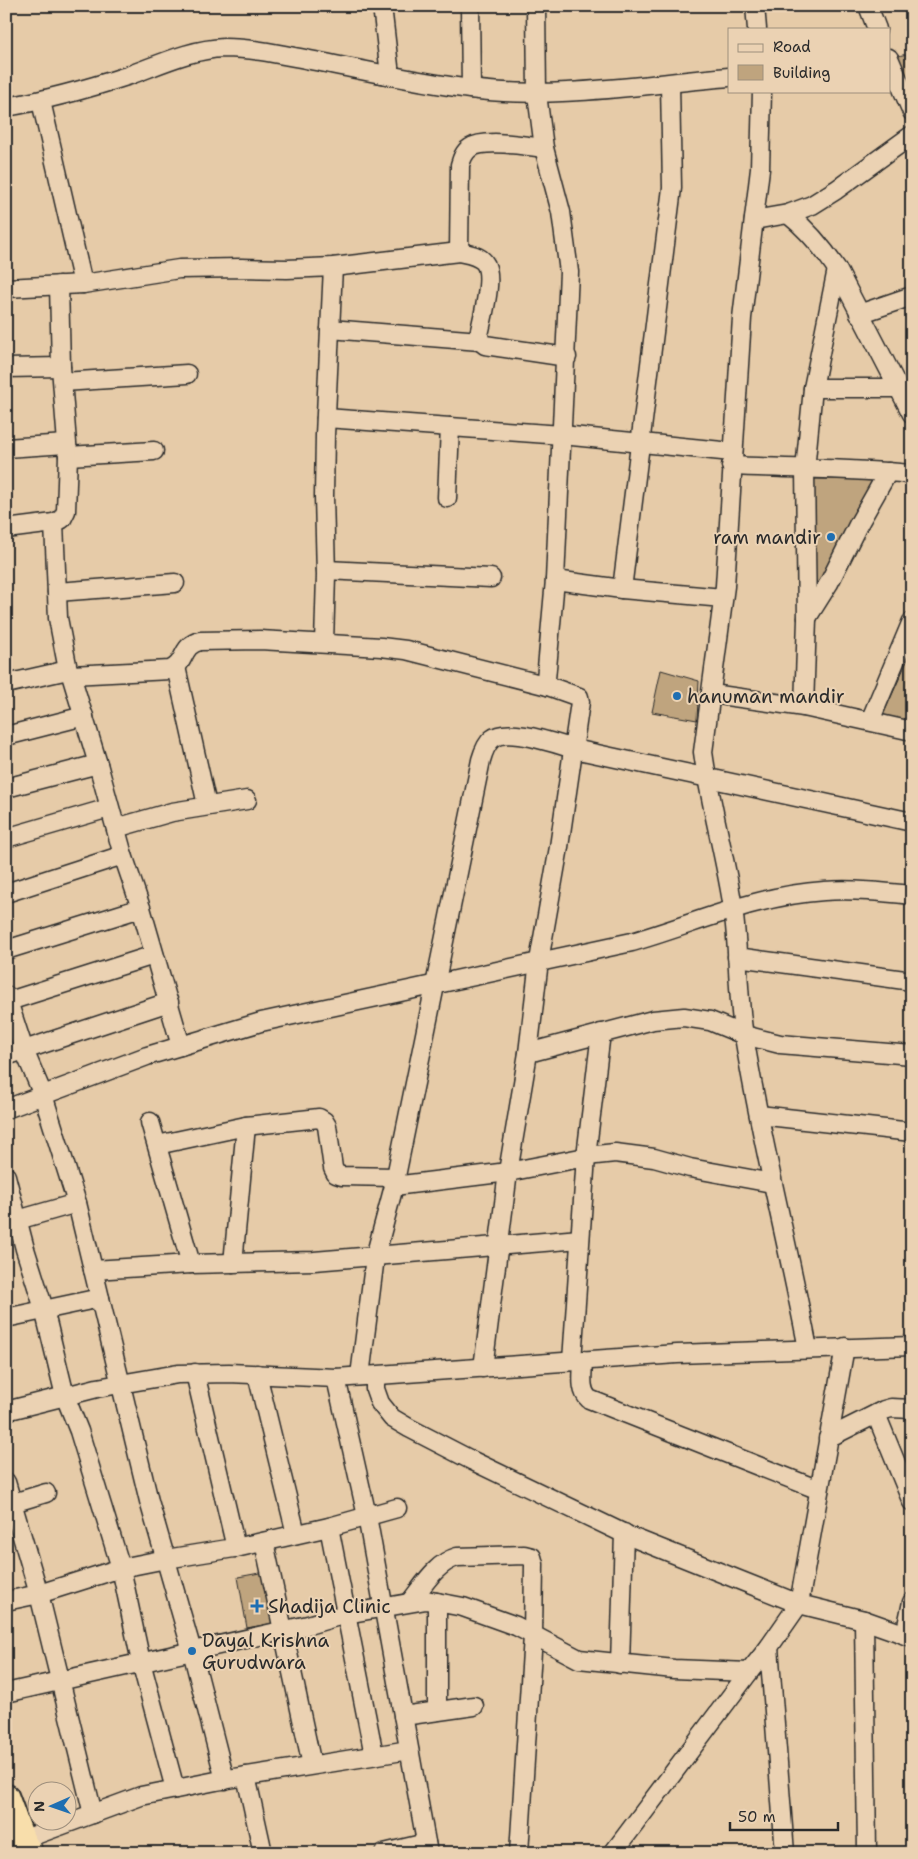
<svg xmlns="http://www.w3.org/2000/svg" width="918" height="1859" font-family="'Shantell Sans',sans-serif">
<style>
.building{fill:#bfa47e;stroke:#2b2b2b}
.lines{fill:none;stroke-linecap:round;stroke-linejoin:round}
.minor-casing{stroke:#2b2b2b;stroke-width:21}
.highway-casing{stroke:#2b2b2b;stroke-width:29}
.minor{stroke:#ebd2b3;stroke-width:18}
.highway{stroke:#f8deab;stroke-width:25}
.poi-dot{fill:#1f6fb2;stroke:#ebd2b3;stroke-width:2}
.labels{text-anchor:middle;stroke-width:4;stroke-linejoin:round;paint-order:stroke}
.poi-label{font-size:19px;fill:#2b2b2b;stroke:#ebd2b3;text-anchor:start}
</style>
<rect width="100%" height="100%" fill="#e6cba8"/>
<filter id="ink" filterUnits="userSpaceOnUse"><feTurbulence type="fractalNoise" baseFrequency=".02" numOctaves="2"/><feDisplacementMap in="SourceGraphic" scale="10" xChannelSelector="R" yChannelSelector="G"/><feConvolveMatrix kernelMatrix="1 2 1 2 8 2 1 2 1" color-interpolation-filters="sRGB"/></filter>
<g filter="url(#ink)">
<g class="building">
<polygon points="912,53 912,90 898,56"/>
<polygon points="814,479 884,479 813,594"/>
<polygon points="912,650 912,722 883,715"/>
<polygon points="661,670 699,681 697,720 652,712"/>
<polygon points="265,1572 274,1623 247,1628 238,1577"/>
</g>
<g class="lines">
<g class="minor-casing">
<g id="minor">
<polyline points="382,6 390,75"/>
<polyline points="470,6 471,89"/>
<polyline points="755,6 757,29"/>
<polyline points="868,6 877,29"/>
<polyline points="889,58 912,112"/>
<path d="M762 91 760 169 742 318 725 586 703 752C710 804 725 855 733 908 739 950 737 994 744 1036 761 1141 788 1244 808 1349"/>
<polyline points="41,101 83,284"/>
<path d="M6 107C48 100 90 88 130 75 160 64 192 49 224 48 253 48 283 55 310 60 363 70 416 82 470 89 556 100 643 84 729 77"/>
<path d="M788 214C808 230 823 248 837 269L912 414"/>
<polyline points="754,220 788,214 812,205 836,190 912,135"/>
<path d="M459 252 460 165C462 158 464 152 470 148 485 138 526 146 544 148"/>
<path d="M6 288 83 284 179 269 241 268 287 269 333 267 459 252C468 254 478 255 484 262 495 275 482 319 479 335L480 341 485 345 567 357"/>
<polyline points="859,314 912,296"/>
<polyline points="330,329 480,341"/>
<polyline points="6,368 61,367"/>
<polyline points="63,382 187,374"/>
<polyline points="813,388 898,388"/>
<polyline points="326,418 562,435 732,452"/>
<polyline points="6,448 66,444"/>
<polyline points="68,456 154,451"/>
<path d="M731 466C792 469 852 468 912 474"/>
<polyline points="447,498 450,427"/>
<polyline points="54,523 58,618 68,670 71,675 98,764 123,855 141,908 181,1046"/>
<polyline points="6,529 54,523 62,519 66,511 68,456 61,367 59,285"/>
<polyline points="326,570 491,578"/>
<polyline points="555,580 622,589 723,598"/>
<polyline points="622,589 672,188 670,84"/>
<polyline points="57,592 175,583"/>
<polyline points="807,618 829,583 858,525 888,472"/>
<polyline points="324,643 326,575 324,496 325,435 333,267"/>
<polyline points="176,667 207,805"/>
<path d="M71 675 170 670C187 663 180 646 200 641L260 640 381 647 406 650 548 686"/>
<polyline points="6,684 68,670"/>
<polyline points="712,694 804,707 912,731"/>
<polyline points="804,707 807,619 805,470 813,388 837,269"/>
<polyline points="870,721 912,621"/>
<polyline points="6,736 84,716"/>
<polyline points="6,788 98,764"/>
<polyline points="116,828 172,812 247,800"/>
<polyline points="6,838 109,808"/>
<polyline points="6,893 123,855"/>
<polyline points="6,950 141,908"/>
<polyline points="737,957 912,981"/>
<polyline points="6,995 24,1050 43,1095 77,1203 149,1501 192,1651 225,1780"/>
<polyline points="6,1002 154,955"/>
<polyline points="528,1053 653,1020 684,1017 710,1021 744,1035 780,1044 912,1055"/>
<polyline points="6,1056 169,1002"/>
<path d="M6 1109 147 1056 261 1022 632 942C695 924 757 895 824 891 853 889 883 892 912 895"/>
<polyline points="759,1115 912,1132"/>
<polyline points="150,1122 191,1264"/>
<polyline points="157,1145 246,1126 319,1118 324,1121 327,1126 333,1168 336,1174 342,1176 396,1177"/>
<polyline points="6,1176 25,1249 44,1309 65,1396 79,1431 121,1568 141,1662 175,1789"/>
<polyline points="394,1186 508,1172 596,1155 615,1153 654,1158 690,1168 772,1183"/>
<polyline points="7,1223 77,1203"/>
<polyline points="233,1263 246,1126"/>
<polyline points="93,1270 191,1264 314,1261 580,1239"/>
<polyline points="6,1318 100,1298"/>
<polyline points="845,1347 799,1604 864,1620 912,1637"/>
<path d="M583 1360C583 1373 579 1390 589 1399L819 1490"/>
<polyline points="572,1361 586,1156 601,1033"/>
<polyline points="483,1368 508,1172 528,1053 539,961 559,847 580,702 579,697 548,686 546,679 555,580 569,272 561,212 544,148 537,94 536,6"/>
<polyline points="195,1373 236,1548"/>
<polyline points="257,1374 296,1534"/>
<path d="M360 1376 375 1257 394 1186 481 760C483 753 486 744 492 739 507 726 556 744 574 749L912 822"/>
<polyline points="336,1378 367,1516 428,1853"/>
<polyline points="6,1411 97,1388 178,1374 229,1373 336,1378 677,1354 912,1346"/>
<polyline points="876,1414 912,1502"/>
<polyline points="828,1438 884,1410 891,1408 912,1409"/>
<polyline points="6,1482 39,1594 93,1814"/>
<polyline points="6,1505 46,1493"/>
<polyline points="329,1527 374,1755"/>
<polyline points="264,1542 312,1765"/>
<polyline points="6,1601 39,1594 121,1568 166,1559 240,1547 329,1527 397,1508"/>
<path d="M410 1602C423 1586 436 1563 457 1557L524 1555 532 1557 534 1564 533 1636 519 1853"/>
<polyline points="864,1620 867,1853"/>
<polyline points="905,1635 912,1602"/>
<polyline points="769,1647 785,1853"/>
<polyline points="620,1664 624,1533"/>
<polyline points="6,1693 308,1625 346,1614 426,1600 463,1607 516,1626 579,1659 674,1669 749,1672 769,1647 799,1604 629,1536 473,1461 409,1428 392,1418 380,1403 375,1389 375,1376"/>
<polyline points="437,1711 437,1602"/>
<polyline points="403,1716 474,1706"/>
<polyline points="246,1776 263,1853"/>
<polyline points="22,1840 141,1796 216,1781 409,1750"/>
<polyline points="384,1853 426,1843"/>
<polyline points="613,1853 749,1672"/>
</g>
</g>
<g class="highway-casing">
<polyline id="highway" points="6,1797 22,1840 30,1853"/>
</g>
<use href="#minor" class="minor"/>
<use href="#highway" class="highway"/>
</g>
</g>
<g class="poi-dot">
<circle cx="831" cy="537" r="5"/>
<circle cx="677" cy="696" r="5"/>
<path d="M254.5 1598.5h5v5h5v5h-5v5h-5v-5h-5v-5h5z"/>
<circle cx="192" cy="1651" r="5"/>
</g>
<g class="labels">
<g class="poi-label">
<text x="821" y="544" text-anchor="end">ram mandir</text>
<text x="687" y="703">hanuman mandir</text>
<text x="268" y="1613">Shadija Clinic</text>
<text x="202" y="1647">Dayal Krishna<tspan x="202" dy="22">Gurudwara</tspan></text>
</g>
</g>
<rect width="918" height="1859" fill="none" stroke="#ebd2b3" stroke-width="25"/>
<rect x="12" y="12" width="893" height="1834" fill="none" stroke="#2b2b2b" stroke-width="2" filter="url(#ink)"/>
<rect x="728" y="28" width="162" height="65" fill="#ebd2b3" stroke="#9e8f7d"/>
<rect x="738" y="44" width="25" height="8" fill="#ebd2b3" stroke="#9e8f7d"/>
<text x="773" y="52" font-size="15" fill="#2b2b2b">Road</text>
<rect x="738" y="65" width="25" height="15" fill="#bfa47e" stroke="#9e8f7d"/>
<text x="773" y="78" font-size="15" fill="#2b2b2b">Building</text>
<g transform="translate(52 1806) rotate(268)"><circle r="24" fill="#ebd2b3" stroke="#9e8f7d"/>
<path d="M0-4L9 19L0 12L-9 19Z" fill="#1f6fb2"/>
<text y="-8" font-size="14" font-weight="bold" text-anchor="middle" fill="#2b2b2b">N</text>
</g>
<path d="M730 1822v8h108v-8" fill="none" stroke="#2b2b2b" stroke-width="2.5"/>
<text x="738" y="1822" font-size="15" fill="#2b2b2b" stroke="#ebd2b3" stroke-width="4" paint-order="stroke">50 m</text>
</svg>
